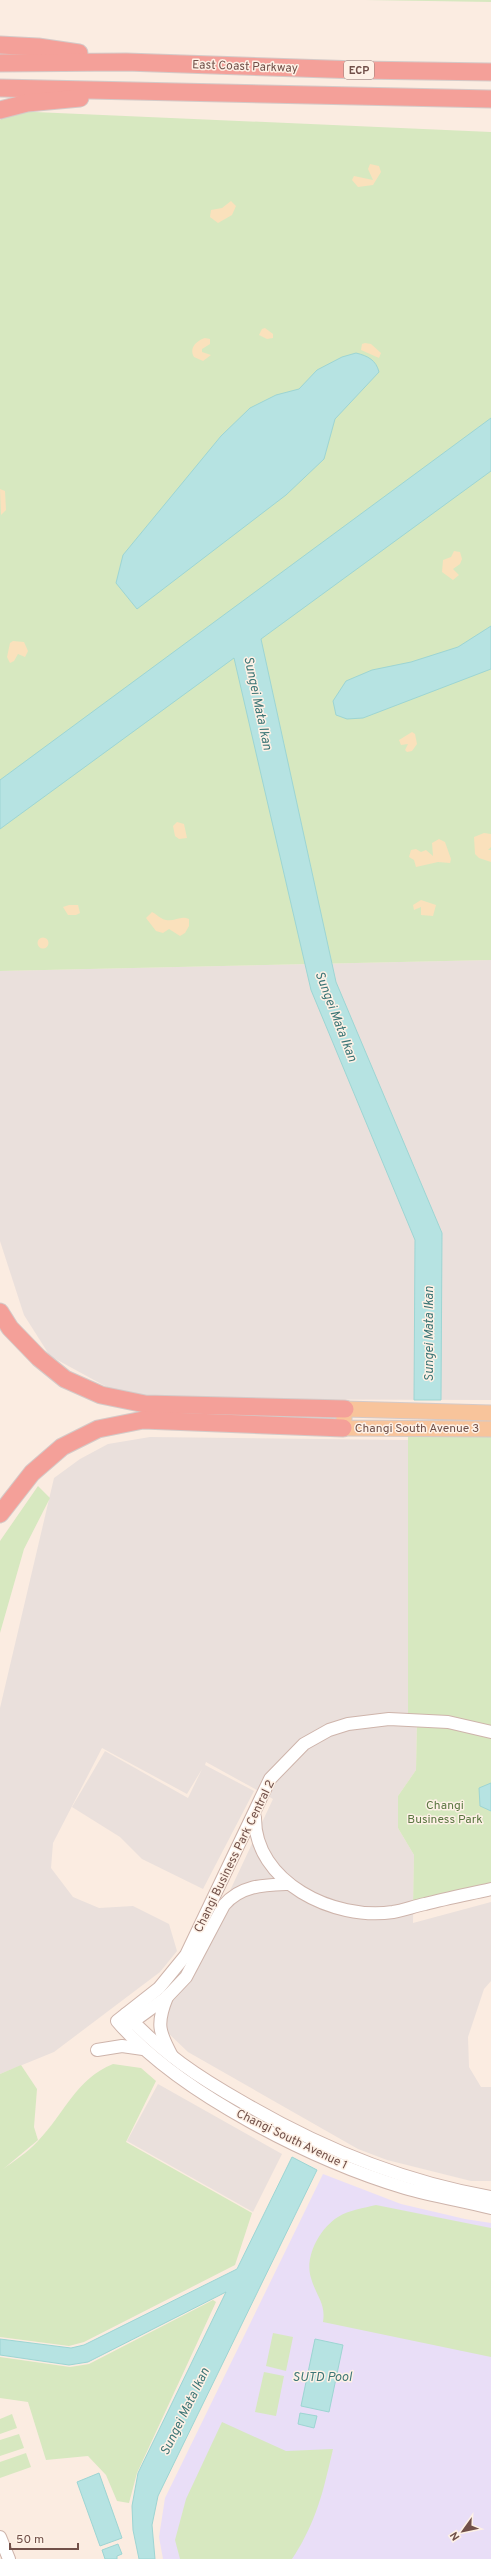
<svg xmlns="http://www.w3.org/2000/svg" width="491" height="2559" font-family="Overpass,sans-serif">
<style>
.industrial{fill:#eae0dc}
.education{fill:#e9def7}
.green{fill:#d7e8c0}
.sand{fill:#fae1bc}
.water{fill:#b6e3e2;stroke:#9dd5d3}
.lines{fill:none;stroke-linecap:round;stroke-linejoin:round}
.minor-casing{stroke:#ceb4ab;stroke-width:14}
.major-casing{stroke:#d4cac8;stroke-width:17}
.highway-casing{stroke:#d4cac8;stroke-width:19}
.minor{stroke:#fff;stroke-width:12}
.major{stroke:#f8c49b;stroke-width:15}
.highway{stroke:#f4a099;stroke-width:17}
.labels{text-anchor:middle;stroke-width:3;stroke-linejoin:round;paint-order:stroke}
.shield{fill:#fef1e6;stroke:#9b8078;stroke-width:1}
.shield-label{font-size:11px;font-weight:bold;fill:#715049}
.street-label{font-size:12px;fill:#715049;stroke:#fef1e6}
.park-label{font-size:12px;fill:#5b7742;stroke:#fef1e6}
.water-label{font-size:13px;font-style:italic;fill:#3d7676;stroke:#fef1e6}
</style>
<rect width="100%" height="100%" fill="#fbece1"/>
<g class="industrial">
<polygon points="491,960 491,1400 140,1399 105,1386 50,1356 24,1315 0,1241 0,971"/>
<polygon points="150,1437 408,1440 409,1720 417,1720 416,1770 398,1796 398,1828 414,1855 413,1923 491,1902 491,1981 484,1989 468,2037 469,2067 481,2087 491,2087 491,2181 471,2181 387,2160 358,2149 188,2052 165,2030 169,2001 188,1980 273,1799 206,1762 205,1765 254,1791 203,1889 142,1859 120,1837 72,1807 105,1751 188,1798 202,1769 187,1794 102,1748 53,1843 51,1868 73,1897 99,1908 133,1906 169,1924 177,1951 160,1972 54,2052 0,2074 0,1708 54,1478 80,1459 108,1444"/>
<polygon points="158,2084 282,2154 253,2212 127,2141"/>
</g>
<polygon class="education" points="323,2174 401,2204 465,2219 491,2223 491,2559 163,2559 159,2537 165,2498"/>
<g class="green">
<polygon points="365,0 491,0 491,2"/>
<polygon points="12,111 491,132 491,960 0,971 0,120"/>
<polygon points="408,1428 491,1429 491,1889 413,1906 414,1855 398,1828 398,1796 416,1770 417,1720 408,1720"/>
<polygon points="38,1486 50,1498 24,1549 0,1633 0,1541"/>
<path d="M113 2064 141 2068 156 2081 126 2142 252 2213 235 2265 84 2342 69 2346 0 2337V2074L21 2065 37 2089 34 2127 38 2140 2 2170C14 2161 28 2152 38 2141 64 2114 76 2079 113 2064Z"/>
<path d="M376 2205 491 2228V2357L323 2322C326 2303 316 2296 311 2278 304 2257 320 2228 338 2217 349 2210 364 2208 376 2205Z"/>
<polygon points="213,2300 216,2302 137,2473 129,2503 117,2501 106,2475 88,2456 46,2460 28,2402 0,2398 0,2357 70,2367 89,2364"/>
<polygon points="273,2333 293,2337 286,2371 266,2366"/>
<polygon points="264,2372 284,2376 276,2416 255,2412"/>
<polygon points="12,2414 17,2428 0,2434 0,2419"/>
<path d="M222 2422 286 2451 333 2449C323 2492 317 2521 292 2559H180L175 2540 186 2499Z"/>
<polygon points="19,2434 24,2448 0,2456 0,2440"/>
<polygon points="26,2453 31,2467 0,2478 0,2462"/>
</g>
<g class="sand">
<polygon points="370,164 379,166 381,172 373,185 358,187 352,180 354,176 373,180 368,169"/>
<polygon points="231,201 236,206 232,215 218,223 210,217 211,210 222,208"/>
<polygon points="265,328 273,334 273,338 267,339 259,335 262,329"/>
<path d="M205 338 210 339V344L202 349V352L211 355 203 361 194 357C189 348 196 341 205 338Z"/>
<polygon points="365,343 371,344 381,353 379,358 361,350 362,344"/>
<polygon points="0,489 5,491 6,510 1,515"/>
<polygon points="454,551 460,552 462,559 460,564 453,569 459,575 453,580 442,572 443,560 451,557"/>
<polygon points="13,641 24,642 28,651 25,657 18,654 14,661 10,663 7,657 10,643"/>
<polygon points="412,732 415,734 417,744 412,751 407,752 405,750 408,744 401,745 399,740"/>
<polygon points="177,822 184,824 187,838 179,839 175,836 173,826"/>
<polygon points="484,833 491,834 491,847 488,850 491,850 491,862 479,858 475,854 474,837"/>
<polygon points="439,839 445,842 451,859 450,863 438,862 416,867 414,860 409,857 411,850 416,849 421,852 426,850 433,856 432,843"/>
<polygon points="421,900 436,905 433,916 421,915 421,907 414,910 413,905"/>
<polygon points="69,905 78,905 80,913 76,915 68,915 63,907"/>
<path d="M152 912C157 914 160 919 166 920 175 922 180 915 189 919V926L185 933 180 936 169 929 163 933 156 931 146 918Z"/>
<circle cx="43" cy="943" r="5.5"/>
</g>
<g class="water">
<path d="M356 353C368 356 376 360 379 372L335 419 324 459 286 495 137 609 116 583 123 555 221 436 250 408 276 395 299 389 317 370 342 357Z"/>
<polygon points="491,418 491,471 261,639 336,982 442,1233 441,1400 414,1400 415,1240 311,990 234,658 0,829 0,780"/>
<polygon points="491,626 491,669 363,718 347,719 336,715 333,701 346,681 372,670 411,662 458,647"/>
<polygon points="491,1783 491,1811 480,1806 479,1788"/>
<polygon points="292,2157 317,2170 158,2496 152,2525 155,2559 139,2559 133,2530 132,2506 138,2473 226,2292 88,2362 69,2365 0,2355 0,2339 71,2348 84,2345 237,2269"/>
<polygon points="315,2339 343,2345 329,2412 301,2406"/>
<polygon points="300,2413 317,2416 314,2428 298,2424"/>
<polygon points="99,2473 122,2538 100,2546 77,2482"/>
<polygon points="118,2544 122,2554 117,2556 117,2559 105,2559 102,2550"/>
</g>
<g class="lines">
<g class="minor-casing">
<g id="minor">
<path d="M491 1732 448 1722 389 1719 348 1724 329 1730 304 1744 270 1779 186 1955 159 1988 117 2021C179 2094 315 2161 405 2188 433 2196 463 2201 491 2208"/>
<path d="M255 1817C254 1882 334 1921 393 1912 404 1910 415 1906 425 1904 447 1898 469 1894 491 1889"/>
<path d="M167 1997C156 2024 159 2032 172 2056"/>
<path d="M126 2014C162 2053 198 2077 244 2103 321 2148 403 2182 491 2197"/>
<path d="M127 2026 167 1997 186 1977 224 1905C241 1885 264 1885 289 1884"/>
<polyline points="97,2050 122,2046 143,2049"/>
<polyline points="0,2537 9,2559"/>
</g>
</g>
<g class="major-casing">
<polyline id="major" points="491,1413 345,1409 343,1428 491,1429"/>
</g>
<g class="highway-casing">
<g id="highway">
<polyline points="0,45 38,47 79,53"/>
<polyline points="0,63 126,62 358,70 491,72"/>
<polyline points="0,88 491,99"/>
<polyline points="0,110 27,103 80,98"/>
<polyline points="0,1312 10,1328 39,1358 65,1379 101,1395 145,1404 345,1409"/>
<polyline points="0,1514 32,1473 62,1447 98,1429 143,1420 343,1428"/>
</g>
</g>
<use href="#minor" class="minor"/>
<use href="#major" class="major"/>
<use href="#highway" class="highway"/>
</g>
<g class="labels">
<rect class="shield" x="344" y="61" width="30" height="18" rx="3"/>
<g class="shield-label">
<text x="359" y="74">ECP</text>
</g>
<g class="street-label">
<text transform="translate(245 66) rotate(2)" y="4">East Coast Parkway</text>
<text x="417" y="1432">Changi South Avenue 3</text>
<text transform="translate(234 1856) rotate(-64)" y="4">Changi Business Park Central 2</text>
<text transform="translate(292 2139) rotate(26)" y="4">Changi South Avenue 1</text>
</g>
<g class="park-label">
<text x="445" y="1809">Changi<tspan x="445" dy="14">Business Park</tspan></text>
</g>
<g class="water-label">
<text transform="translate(259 703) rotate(78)" y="5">Sungei Mata Ikan</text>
<text transform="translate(337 1016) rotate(69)" y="5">Sungei Mata Ikan</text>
<text transform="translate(428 1334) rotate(-90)" y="5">Sungei Mata Ikan</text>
<text x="322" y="2381">SUTD Pool</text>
<text transform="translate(184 2411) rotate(-64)" y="5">Sungei Mata Ikan</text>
</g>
</g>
<g transform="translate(463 2531) rotate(237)" stroke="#fef1e6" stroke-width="3" paint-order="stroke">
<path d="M0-3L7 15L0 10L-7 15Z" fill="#715049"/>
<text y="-6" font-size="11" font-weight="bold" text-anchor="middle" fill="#715049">N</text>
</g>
<path d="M10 2543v6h68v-6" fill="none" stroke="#715049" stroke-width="2"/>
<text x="16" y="2543" font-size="12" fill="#715049" stroke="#fef1e6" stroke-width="3" paint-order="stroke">50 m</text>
</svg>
